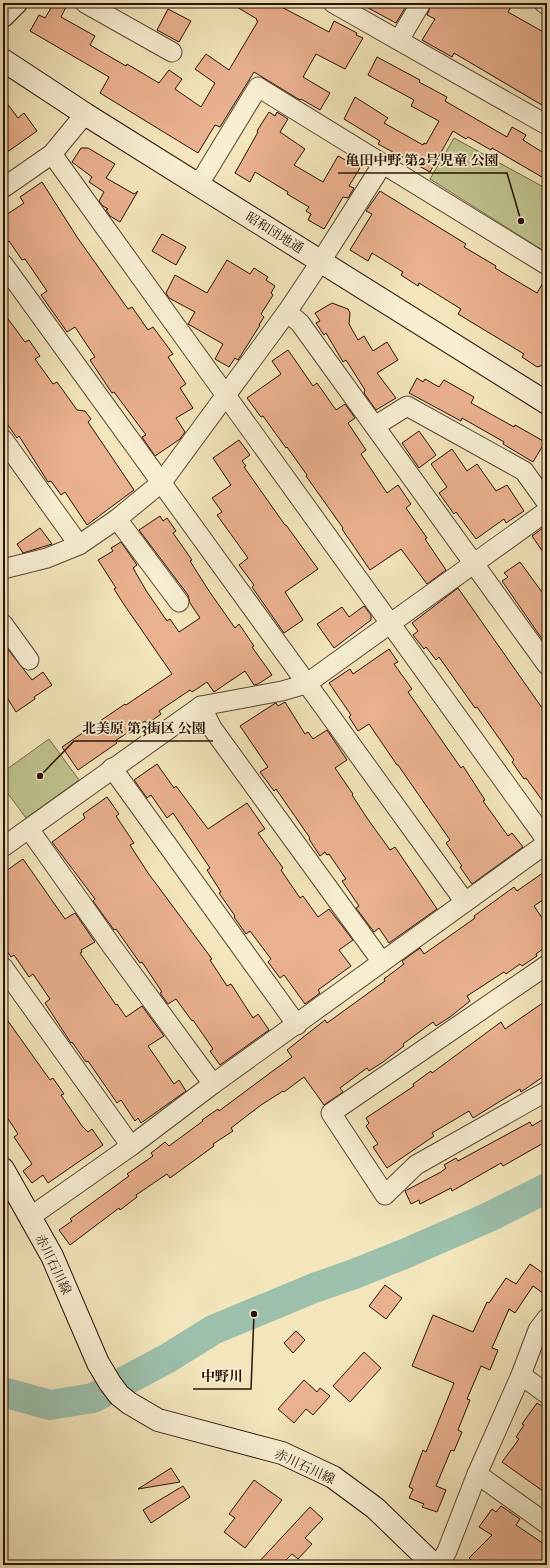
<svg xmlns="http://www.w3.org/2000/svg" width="550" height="1568" font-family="'IM FELL French Canon','Noto Serif JP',serif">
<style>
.green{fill:#bfc48e;stroke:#746a4a}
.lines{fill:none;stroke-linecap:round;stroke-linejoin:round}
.river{stroke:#9cc0ac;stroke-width:30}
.building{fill:#eab18e;stroke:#281106}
.street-casing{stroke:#5b4634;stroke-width:21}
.secondary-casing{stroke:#281106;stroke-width:24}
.street{stroke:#f8efd3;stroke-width:19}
.secondary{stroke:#f8efd3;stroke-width:22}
.labels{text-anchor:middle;stroke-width:3.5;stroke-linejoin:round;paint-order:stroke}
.street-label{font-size:13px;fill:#281106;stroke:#f8efd3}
.leader{fill:none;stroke:#281106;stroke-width:1.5}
.callout-dot{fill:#281106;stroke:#f8efd3;stroke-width:1.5}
.callout-label{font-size:14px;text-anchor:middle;font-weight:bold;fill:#281106;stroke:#f8efd3;stroke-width:3.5;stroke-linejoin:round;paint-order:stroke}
</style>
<rect width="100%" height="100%" fill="#f4e6bc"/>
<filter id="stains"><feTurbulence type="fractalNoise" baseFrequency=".005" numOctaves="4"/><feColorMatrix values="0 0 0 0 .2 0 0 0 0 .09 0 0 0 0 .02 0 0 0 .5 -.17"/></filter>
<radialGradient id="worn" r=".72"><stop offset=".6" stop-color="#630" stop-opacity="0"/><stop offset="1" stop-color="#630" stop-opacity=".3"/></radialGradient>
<g class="green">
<polygon points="454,138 547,189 547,253 430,179"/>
<polygon points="49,739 79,780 26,818 3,787 3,772"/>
</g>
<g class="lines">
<polyline class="river" points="3,1392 50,1405 93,1398 168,1358 213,1330 314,1288 354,1274 404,1254 489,1217 547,1188"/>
</g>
<g class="building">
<polygon points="54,3 68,3 61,17 95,36 90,45 126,66 127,64 159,83 169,70 182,79 175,89 201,107 215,83 195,69 206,54 229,70 258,21 256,20 257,19 230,3 274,3 329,32 334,21 357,33 356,35 363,38 345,69 316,54 303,77 330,93 320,110 301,99 300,100 254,72 220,127 215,125 198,153 100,93 109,77 30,31 39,15 45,18"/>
<polygon points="359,3 408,3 396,23"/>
<polygon points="432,3 513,3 508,12 547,34 547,108 454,53 452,57 422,40 435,19 427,15"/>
<polygon points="168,9 191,21 179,42 157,30"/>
<polygon points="377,57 420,80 419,82 447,97 445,101 507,137 512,127 526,135 523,140 547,155 547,180 492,148 491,150 468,137 466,139 453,131 430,172 378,144 380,141 344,119 355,97 388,118 384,123 423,145 424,143 426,144 439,121 411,106 414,100 368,75"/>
<polygon points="3,98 18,118 24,113 37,131 3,155"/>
<polygon points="269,112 275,116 277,112 288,119 280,132 305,149 294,165 323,182 338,156 360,168 349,186 354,188 348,198 343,197 324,229 308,220 311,214 306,211 309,207 287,194 288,192 255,172 250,182 235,173 258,132 257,131"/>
<polygon points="81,148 88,148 115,164 106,178 134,194 138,191 120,222 110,216 106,210 108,209 103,206 99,201 104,192 89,182 92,177 72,162"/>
<polygon points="42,182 77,237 128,309 132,307 148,330 153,327 173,354 168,357 186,384 180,388 193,408 176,418 185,432 180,439 155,456 142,437 146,435 114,392 112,393 90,360 95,357 75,327 67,332 41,295 47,291 25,259 22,260 9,241 8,242 3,235 3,217 24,203 20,197"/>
<polygon points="380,191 466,244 464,247 496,266 495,268 537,293 547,276 547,364 537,367 522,357 524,354 458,314 461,309 419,283 418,286 401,275 403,272 372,253 368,261 350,250 372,214 366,211"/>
<polygon points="162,234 186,247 176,265 152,251"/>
<polygon points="227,260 250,274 254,268 268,277 266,280 275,286 271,293 273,295 261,314 264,317 259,325 260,325 238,360 235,358 229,367 215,359 223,344 188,324 195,312 169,298 166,293 175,275 207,293"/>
<polygon points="332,303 348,309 350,313 349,324 358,340 364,336 373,351 387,342 398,360 377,373 396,398 376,410 364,393 365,390 346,360 343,362 326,333 324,335 316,323 320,321 315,313"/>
<polygon points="3,312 25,342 29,340 40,356 35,359 53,384 57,382 77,410 85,411 91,419 88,422 134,490 87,525 65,492 61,495 51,481 48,482 19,436 17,438 3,418"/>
<polygon points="288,350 313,386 317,383 336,410 345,404 355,418 348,423 366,450 361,454 387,493 398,485 411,504 406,508 427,538 425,539 446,570 427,584 401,549 370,570 342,529 343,528 306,476 307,475 287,447 286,448 263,416 261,417 247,398 281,374 272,361"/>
<polygon points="417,378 423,382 425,379 439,387 444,380 474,397 471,403 514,427 515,425 545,442 533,462 503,444 504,442 462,418 461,421 409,393"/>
<polygon points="419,431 436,455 419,468 402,443"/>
<polygon points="239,440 250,455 242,461 246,466 244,467 285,525 286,525 318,569 285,592 303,620 284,633 252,587 254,585 239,565 248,558 217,515 222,512 212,498 231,485 213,458"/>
<polygon points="452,449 467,471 477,464 496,491 507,485 524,511 506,523 504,519 476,539 456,512 454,514 439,493 447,487 431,464"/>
<polygon points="160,516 163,521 167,518 176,531 173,533 192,560 190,561 209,591 235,628 239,624 254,646 252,647 272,675 258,684 254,685 245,671 214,692 207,682 192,692 190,690 159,711 161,714 147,724 145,721 115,741 117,743 78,770 62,747 125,704 126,705 172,674 125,606 114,589 116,588 98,560 113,551 111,548 121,542 137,565 133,568 147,592 167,621 170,619 179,632 200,618 190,603 188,595 139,530"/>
<polygon points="547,525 547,558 532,536"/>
<polygon points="40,528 52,544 23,553 17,544"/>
<polygon points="520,562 547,599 547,646 502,581 508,577 504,573"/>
<polygon points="458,588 547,715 547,807 526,778 524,779 512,762 514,760 496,734 477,707 475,708 439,657 436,660 426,647 424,649 413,635 418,631 412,623"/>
<polygon points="364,606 371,615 371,620 334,648 317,624 342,607 349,617"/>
<polygon points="3,643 32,680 43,672 52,685 34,697 35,699 16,712 3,691"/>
<polygon points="389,649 398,662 394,664 412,689 408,692 461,768 463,766 485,800 483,801 508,836 512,833 523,847 472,884 460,867 462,866 446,843 450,840 398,765 397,765 369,724 358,731 349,717 351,715 329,683 350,669 353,674"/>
<polygon points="285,702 305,734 308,732 313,739 327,730 347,760 335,768 353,794 352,795 367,818 390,850 395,847 437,909 389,943 379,928 374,932 356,908 359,906 342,881 346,879 329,854 327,855 325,852 320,856 309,839 310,838 276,789 274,791 260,772 268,767 240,726 274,704 276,703 278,706"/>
<polygon points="157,764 174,788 176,786 208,829 247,803 265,829 258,833 283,868 281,870 300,898 303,896 318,917 329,909 353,940 339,950 351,966 318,990 320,993 305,1004 284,975 280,978 268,962 271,959 250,931 246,934 234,917 235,916 219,893 221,892 207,870 210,868 173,813 167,818 151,795 147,798 134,780"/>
<polygon points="107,797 119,814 116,816 134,843 130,845 148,873 212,959 210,960 227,986 231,984 253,1018 258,1014 269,1030 220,1065 210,1051 213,1049 193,1020 192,1021 176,999 168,1004 160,993 162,992 142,962 140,963 116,929 114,930 93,901 95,899 52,842 85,818 83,814"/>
<polygon points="23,859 65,919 75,913 95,942 81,950 82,952 80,953 116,1005 117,1004 126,1017 142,1006 164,1036 148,1046 174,1084 179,1080 186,1091 141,1123 138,1118 135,1121 121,1100 117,1103 88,1061 86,1062 72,1042 71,1043 45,1003 50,999 33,974 29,977 14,955 11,957 3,945 3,873"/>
<polygon points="547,870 547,897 534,906 547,925 547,946 536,954 537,956 522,966 520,964 506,974 504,972 467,996 470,1001 450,1017 436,1026 433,1022 403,1044 404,1046 383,1062 369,1071 367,1068 340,1088 343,1092 324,1105 304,1077 284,1092 283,1091 261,1105 231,1128 233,1131 213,1144 214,1146 170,1178 167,1174 136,1195 137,1197 120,1210 119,1208 70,1245 59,1230 72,1221 70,1219 129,1176 127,1174 153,1156 151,1153 165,1142 169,1146 203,1121 202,1120 218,1109 219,1111 270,1073 292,1057 287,1050 325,1020 327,1023 385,981 384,979 404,964 402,961 420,948 424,954 451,935 475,918 474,916 514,887 517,891"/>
<polygon points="547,1000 547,1074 521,1092 520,1089 473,1118 469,1111 432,1133 434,1136 387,1168 373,1147 378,1144 366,1126 369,1123 366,1118 414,1086 413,1084 431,1071 432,1073 501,1022 505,1029"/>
<polygon points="3,1014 50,1080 53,1078 64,1094 61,1095 82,1126 88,1132 92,1129 103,1145 48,1183 43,1175 32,1183 23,1171 32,1164 14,1137 18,1134 3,1111"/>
<polygon points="547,1117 547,1141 503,1166 501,1163 452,1191 451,1188 420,1204 419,1200 411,1204 405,1191 441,1172 446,1168 444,1165 456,1158 458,1161 530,1122 532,1126"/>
<polygon points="530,1264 547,1276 547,1296 533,1286 515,1313 509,1309 492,1348 498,1350 490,1370 481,1366 467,1399 470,1400 458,1430 462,1432 454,1451 451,1450 436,1486 446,1490 437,1512 422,1507 424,1504 409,1498 413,1489 409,1487 423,1450 426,1452 454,1383 412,1366 433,1315 473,1332 487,1302 489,1303 506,1278 516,1284"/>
<polygon points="385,1285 402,1298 386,1319 369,1306"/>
<polygon points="296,1331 305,1340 293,1353 284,1343"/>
<polygon points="364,1352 381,1368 350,1402 333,1386"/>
<polygon points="304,1380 317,1392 320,1388 330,1396 313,1415 306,1409 294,1423 278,1409"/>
<polygon points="537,1403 547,1409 547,1494 502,1462 519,1439 516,1437 524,1425 522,1424"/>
<polygon points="171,1468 180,1482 138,1489"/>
<polygon points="254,1480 282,1500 245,1548 224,1532 235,1518 229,1514"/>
<polygon points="183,1486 190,1497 151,1523 143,1510"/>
<polygon points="501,1506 520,1519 516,1525 547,1546 547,1565 476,1565 469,1558 492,1535 479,1527 492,1509 496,1512"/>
<polygon points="310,1507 323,1519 305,1538 312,1544 298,1559 292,1554 281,1565 256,1565"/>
</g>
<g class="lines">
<g class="street-casing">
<g id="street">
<polyline points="85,3 172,52"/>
<polyline points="333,3 547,125"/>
<polyline points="544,3 547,5"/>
<polyline points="399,40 421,3"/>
<polyline points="52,154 547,841"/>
<polyline points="199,184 258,87 547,265"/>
<polyline points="3,188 52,154 85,114"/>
<polyline points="3,264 465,902"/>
<polyline points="287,312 300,323 547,665"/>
<polyline points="375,426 407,406 524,471 547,503"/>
<polyline points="3,439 79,545"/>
<polyline points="117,519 179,602"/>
<polyline points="3,569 47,558 79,545 117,519 162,482 287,312 321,261 382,165"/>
<polyline points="3,624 29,660"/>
<polyline points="201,706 212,728 382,962"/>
<polyline points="112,768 297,1025"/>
<polyline points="29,829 111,945 213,1084"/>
<polyline points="3,847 201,706 282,691 306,684 547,511"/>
<polyline points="547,965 331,1113 385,1195 416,1165 547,1091"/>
<polyline points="3,967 131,1146"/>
<polyline points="30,1217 131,1146 213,1084 547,843"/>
<polyline points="521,1375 547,1394"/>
<polyline points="477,1474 547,1524"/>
<polyline points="439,1565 447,1551 477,1474 521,1375 538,1330 547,1318"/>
</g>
</g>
<g class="secondary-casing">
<g id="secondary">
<polyline points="3,16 16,3"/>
<polyline points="3,60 85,114 547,403"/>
<polyline points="3,1169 52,1256 98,1363 110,1383 119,1395 129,1403 158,1420 282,1453 333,1477 375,1508 434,1565"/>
</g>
</g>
<use href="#street" class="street"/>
<use href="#secondary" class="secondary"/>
</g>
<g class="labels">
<g class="street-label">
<text transform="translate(275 232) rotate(32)" y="5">昭和団地通</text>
<text transform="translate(54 1264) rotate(64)" y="5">赤川石川線</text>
<text transform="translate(305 1466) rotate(25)" y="5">赤川石川線</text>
</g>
</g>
<path class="leader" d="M521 221L507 173H338M40 776L74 741H213M254 1314L251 1389H193"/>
<g class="callout-dot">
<circle cx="521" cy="221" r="4"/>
<circle cx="40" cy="776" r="4"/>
<circle cx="254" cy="1314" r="4"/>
</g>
<g class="callout-label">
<text x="422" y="165">亀田中野 第2号児童 公園</text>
<text x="144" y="733">北美原 第3街区 公園</text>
<text x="222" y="1381">中野川</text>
</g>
<rect width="550" height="1568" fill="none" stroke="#f4e6bc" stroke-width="16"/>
<rect x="4" y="4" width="542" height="1560" fill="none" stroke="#281106" stroke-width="2"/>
<rect x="8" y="8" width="534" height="1552" fill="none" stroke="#281106"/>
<rect width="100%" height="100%" filter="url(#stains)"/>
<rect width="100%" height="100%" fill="url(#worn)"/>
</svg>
